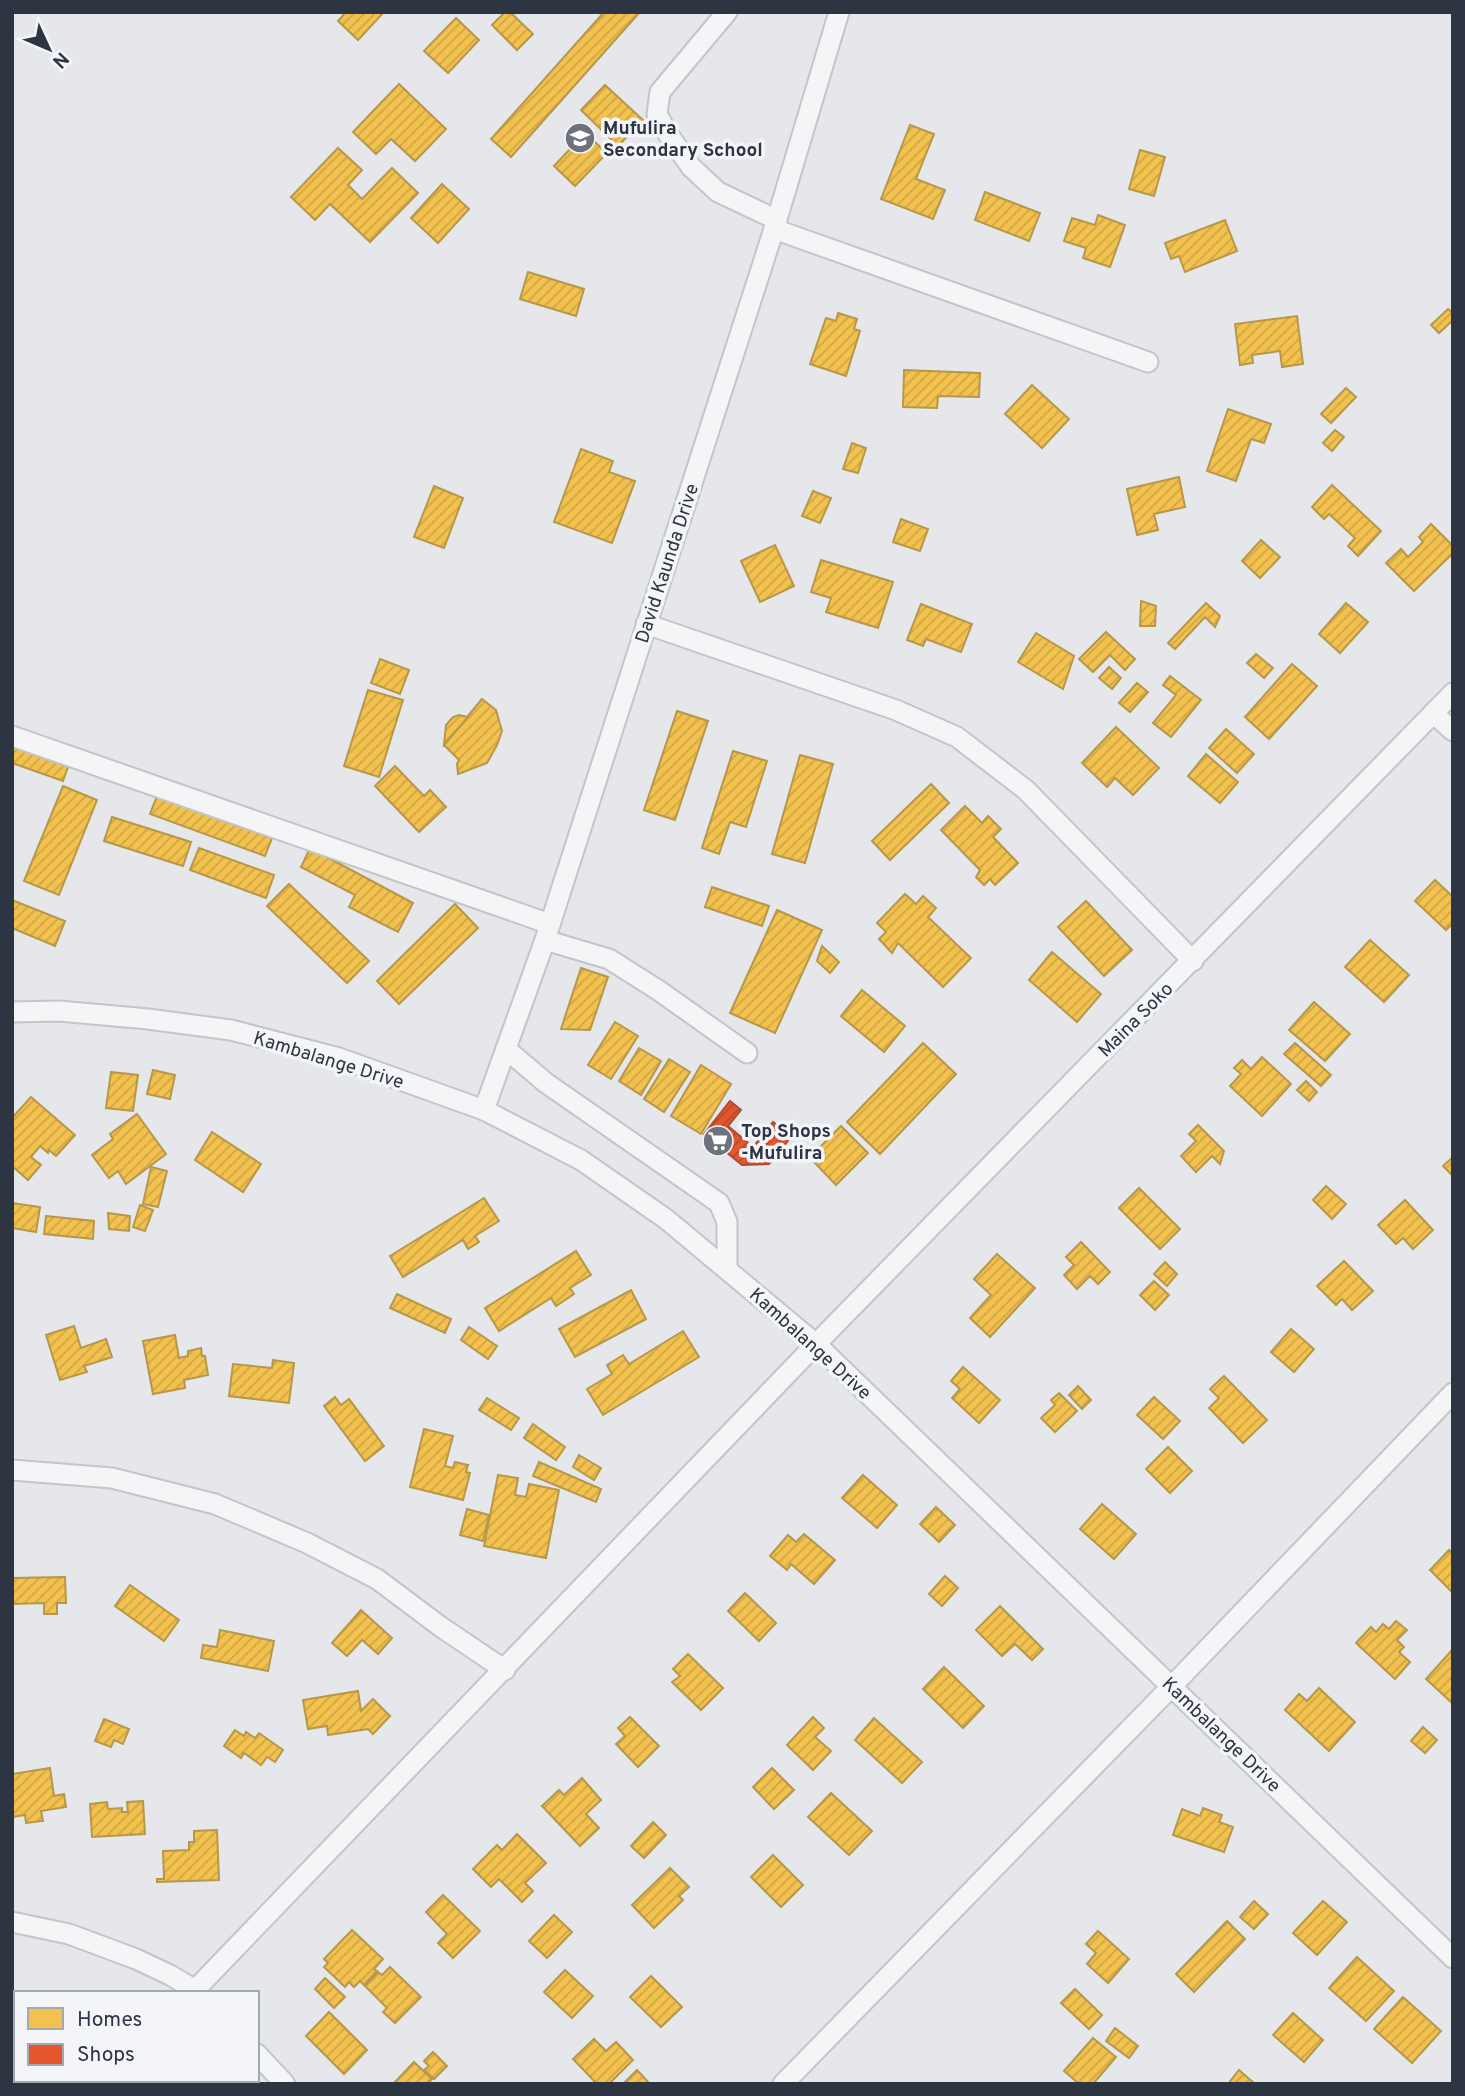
<svg xmlns="http://www.w3.org/2000/svg" width="1465" height="2096" font-family="Overpass,sans-serif">
<style>
.homes{fill:url(#homes-hatch);stroke:#b7974a;stroke-width:2}
.shops{fill:url(#shops-hatch);stroke:#ad4d34;stroke-width:2}
.lines{fill:none;stroke-linecap:round;stroke-linejoin:round}
.minor-casing{stroke:#c3c5c8;stroke-width:23}
.minor{stroke:#f4f5f6;stroke-width:19}
.labels{text-anchor:middle;stroke-width:7;stroke-linejoin:round;paint-order:stroke}
.poi-label{font-size:19px;font-weight:bold;fill:#2d3542;stroke:#f3f5f8;text-anchor:start}
.street-label{font-size:19px;fill:#2d3542;stroke:#f3f5f8}
</style>
<defs>
<pattern id="homes-hatch" width="6" height="6" patternUnits="userSpaceOnUse" patternTransform="scale(1.75)"><rect width="6" height="6" fill="#f2c14e"/><path d="M-1 1l2-2M0 6l6-6M5 7l2-2" fill="none" stroke="#d0a645"/></pattern>
<pattern id="shops-hatch" width="6" height="6" patternUnits="userSpaceOnUse" patternTransform="scale(1.75)"><rect width="6" height="6" fill="#e4572e"/><path d="M-1 1l2-2M0 6l6-6M5 7l2-2" fill="none" stroke="#b94929"/></pattern>
</defs>
<rect width="100%" height="100%" fill="#e5e7ea"/>
<g class="homes">
<polygon points="346,12 384,12 358,40 338,21"/>
<polygon points="505,12 510,12 533,34 517,50 492,25"/>
<polygon points="604,12 640,12 511,157 491,139"/>
<polygon points="456,18 479,40 448,73 424,51"/>
<polygon points="399,84 446,129 415,161 391,139 376,154 353,132"/>
<polygon points="605,85 643,120 618,146 581,110"/>
<polygon points="910,125 934,134 916,179 945,190 933,219 881,199"/>
<polygon points="585,133 607,153 575,186 554,166"/>
<polygon points="338,148 362,170 348,185 362,199 392,168 418,193 370,242 330,204 315,220 291,197"/>
<polygon points="1140,150 1165,157 1154,196 1129,189"/>
<polygon points="442,184 469,209 438,243 411,218"/>
<polygon points="985,192 1040,213 1029,241 975,220"/>
<polygon points="1098,215 1125,225 1110,267 1083,258 1086,248 1064,241 1072,218 1095,225"/>
<polygon points="1225,220 1237,251 1185,272 1179,256 1171,259 1165,243"/>
<polygon points="528,272 584,289 576,316 520,299"/>
<polygon points="1448,309 1453,313 1453,320 1439,333 1431,325"/>
<polygon points="838,313 857,319 854,329 860,331 846,376 810,364 826,318 836,321"/>
<polygon points="1297,316 1303,364 1282,367 1280,351 1252,355 1253,363 1240,365 1235,324"/>
<polygon points="904,370 980,373 979,397 938,396 937,408 903,407"/>
<polygon points="1032,385 1069,419 1042,448 1005,414"/>
<polygon points="1346,388 1356,397 1331,423 1321,414"/>
<polygon points="1228,409 1271,424 1264,443 1251,439 1236,481 1207,471"/>
<polygon points="1335,430 1344,437 1332,451 1323,443"/>
<polygon points="852,443 866,448 858,473 843,469"/>
<polygon points="581,449 613,461 609,472 635,481 612,543 554,522"/>
<polygon points="1179,477 1185,507 1154,514 1158,530 1137,535 1127,489"/>
<polygon points="1332,485 1381,531 1358,556 1348,546 1355,538 1329,514 1324,519 1312,507"/>
<polygon points="434,486 463,498 444,548 414,537"/>
<polygon points="813,491 831,498 820,523 802,516"/>
<polygon points="901,519 928,529 920,551 893,542"/>
<polygon points="1431,524 1453,546 1453,553 1414,591 1386,563 1401,549 1408,557 1423,542 1419,537"/>
<polygon points="1261,540 1280,557 1260,578 1242,561"/>
<polygon points="775,545 794,586 760,602 741,561"/>
<polygon points="821,560 893,582 878,628 826,612 831,598 811,592"/>
<polygon points="1141,601 1156,606 1155,626 1140,626"/>
<polygon points="1206,603 1220,616 1215,627 1205,617 1175,649 1168,643"/>
<polygon points="1346,603 1368,622 1340,653 1319,634"/>
<polygon points="921,604 972,624 961,652 926,639 923,646 907,640"/>
<polygon points="1106,632 1135,659 1125,670 1110,655 1093,672 1079,659"/>
<polygon points="1036,633 1074,656 1063,689 1018,662"/>
<polygon points="1256,654 1273,668 1264,678 1247,663"/>
<polygon points="380,659 409,670 400,694 371,683"/>
<polygon points="1292,664 1317,686 1269,739 1245,717"/>
<polygon points="1109,667 1121,678 1112,689 1099,678"/>
<polygon points="1170,676 1201,700 1171,737 1153,723 1176,695 1163,685"/>
<polygon points="1137,683 1148,692 1130,712 1119,703"/>
<polygon points="368,690 403,700 379,777 344,766"/>
<polygon points="482,699 496,710 502,731 497,745 487,763 458,774 457,764 459,760 444,745"/>
<polygon points="677,711 708,721 675,820 644,810"/>
<polygon points="459,715 468,717 444,745 446,725 453,717"/>
<polygon points="1116,727 1159,768 1133,795 1115,778 1107,787 1082,763"/>
<polygon points="1226,729 1254,754 1237,773 1209,748"/>
<polygon points="12,744 69,764 63,781 12,763"/>
<polygon points="733,751 767,761 746,827 730,822 719,854 702,848"/>
<polygon points="1206,754 1238,782 1220,803 1188,776"/>
<polygon points="800,755 833,764 805,863 772,854"/>
<polygon points="395,766 424,796 430,790 446,807 419,832 375,786"/>
<polygon points="931,784 949,803 890,860 872,841"/>
<polygon points="63,786 97,800 59,895 24,881"/>
<polygon points="157,796 272,838 265,856 150,814"/>
<polygon points="965,806 982,823 988,816 1001,829 993,837 1018,863 995,885 990,879 984,885 976,877 980,870 941,830"/>
<polygon points="112,817 191,842 183,866 104,841"/>
<polygon points="199,848 274,875 266,898 190,870"/>
<polygon points="310,848 413,903 398,932 349,907 355,895 301,867"/>
<polygon points="1435,880 1453,897 1453,923 1446,930 1415,901"/>
<polygon points="289,884 369,961 347,983 267,906"/>
<polygon points="712,887 769,906 762,926 705,907"/>
<polygon points="905,894 916,904 923,896 936,908 928,917 971,958 943,987 898,943 892,953 879,939 886,932 877,923"/>
<polygon points="12,900 65,921 55,946 12,928"/>
<polygon points="1086,901 1132,950 1104,976 1058,927"/>
<polygon points="455,904 478,928 399,1004 377,981"/>
<polygon points="777,910 822,930 775,1033 730,1013"/>
<polygon points="1370,940 1409,975 1384,1002 1345,967"/>
<polygon points="822,946 839,962 830,973 817,961"/>
<polygon points="1052,952 1101,994 1077,1022 1029,980"/>
<polygon points="581,968 608,977 590,1030 561,1029"/>
<polygon points="862,990 905,1026 884,1052 841,1016"/>
<polygon points="1314,1002 1350,1034 1325,1061 1289,1030"/>
<polygon points="615,1022 638,1036 611,1079 588,1065"/>
<polygon points="923,1043 956,1074 880,1154 847,1122"/>
<polygon points="1295,1043 1331,1075 1321,1086 1284,1054"/>
<polygon points="639,1048 661,1061 641,1095 619,1081"/>
<polygon points="1262,1057 1291,1084 1262,1116 1230,1086 1241,1074 1234,1068 1242,1060 1251,1069"/>
<polygon points="669,1059 690,1072 664,1112 644,1099"/>
<polygon points="701,1065 731,1084 701,1134 671,1116"/>
<polygon points="153,1070 175,1075 170,1099 147,1094"/>
<polygon points="111,1072 138,1075 133,1111 106,1108"/>
<polygon points="1306,1081 1317,1092 1309,1101 1297,1090"/>
<polygon points="31,1097 75,1135 56,1156 49,1150 48,1153 40,1146 31,1157 41,1165 28,1180 12,1166 12,1118"/>
<polygon points="137,1114 166,1154 126,1184 118,1171 109,1178 92,1155 113,1139 110,1134"/>
<polygon points="1198,1125 1224,1151 1220,1164 1212,1156 1196,1172 1181,1156 1196,1141 1189,1134"/>
<polygon points="841,1126 868,1153 836,1185 815,1163 825,1153 820,1147"/>
<polygon points="212,1132 261,1164 243,1192 195,1160"/>
<polygon points="1453,1157 1453,1176 1443,1166"/>
<polygon points="151,1167 167,1171 158,1207 143,1204"/>
<polygon points="1326,1186 1346,1204 1332,1219 1313,1200"/>
<polygon points="1139,1188 1180,1229 1160,1249 1119,1208"/>
<polygon points="484,1198 499,1221 475,1236 479,1242 468,1249 463,1240 403,1277 390,1256"/>
<polygon points="1405,1200 1433,1230 1413,1249 1403,1238 1396,1244 1378,1225"/>
<polygon points="12,1203 40,1207 36,1232 12,1228"/>
<polygon points="140,1205 153,1210 145,1231 133,1227"/>
<polygon points="108,1213 130,1216 129,1231 109,1229"/>
<polygon points="46,1216 94,1221 93,1239 44,1234"/>
<polygon points="1081,1242 1110,1272 1098,1284 1090,1276 1077,1289 1064,1275 1074,1265 1066,1257"/>
<polygon points="576,1251 591,1275 570,1288 574,1294 556,1306 551,1298 499,1331 485,1308"/>
<polygon points="997,1254 1035,1288 990,1337 970,1318 991,1295 974,1279"/>
<polygon points="1344,1261 1373,1291 1352,1310 1342,1299 1336,1305 1317,1286"/>
<polygon points="1165,1262 1177,1274 1167,1286 1154,1274"/>
<polygon points="1154,1281 1169,1295 1155,1310 1140,1295"/>
<polygon points="631,1290 646,1319 575,1357 559,1329"/>
<polygon points="397,1294 451,1319 445,1333 390,1308"/>
<polygon points="74,1326 81,1348 106,1339 112,1357 84,1366 87,1372 60,1380 46,1335"/>
<polygon points="469,1327 497,1346 488,1359 461,1340"/>
<polygon points="1291,1329 1314,1349 1294,1372 1271,1352"/>
<polygon points="683,1331 699,1357 603,1415 587,1389 612,1374 607,1365 623,1355 629,1364"/>
<polygon points="175,1335 179,1358 188,1356 188,1351 201,1348 202,1356 205,1356 208,1375 184,1380 185,1388 153,1394 143,1341"/>
<polygon points="273,1360 294,1363 289,1403 229,1396 233,1364 272,1368"/>
<polygon points="963,1367 1000,1400 979,1423 952,1398 960,1389 951,1381"/>
<polygon points="1224,1376 1267,1420 1243,1443 1209,1408 1219,1398 1210,1389"/>
<polygon points="1078,1386 1091,1400 1082,1409 1069,1395"/>
<polygon points="1059,1393 1077,1411 1055,1432 1041,1418 1055,1405 1051,1400"/>
<polygon points="335,1397 341,1405 349,1399 384,1446 365,1461 324,1406"/>
<polygon points="1154,1397 1180,1421 1163,1439 1137,1415"/>
<polygon points="487,1398 519,1418 511,1430 479,1410"/>
<polygon points="533,1424 565,1447 556,1460 524,1438"/>
<polygon points="424,1429 453,1436 445,1466 453,1468 455,1462 468,1465 466,1472 470,1473 463,1500 410,1487"/>
<polygon points="1168,1447 1192,1471 1170,1493 1146,1469"/>
<polygon points="579,1455 601,1468 594,1480 573,1467"/>
<polygon points="539,1462 601,1489 596,1502 533,1476"/>
<polygon points="498,1475 518,1478 515,1495 526,1497 529,1484 559,1490 546,1558 484,1546"/>
<polygon points="863,1475 897,1505 877,1528 842,1498"/>
<polygon points="1102,1504 1136,1534 1114,1559 1080,1529"/>
<polygon points="936,1507 955,1525 939,1542 920,1524"/>
<polygon points="467,1509 489,1515 483,1541 460,1535"/>
<polygon points="804,1534 835,1560 814,1584 791,1564 787,1570 770,1556 788,1535 796,1542"/>
<polygon points="1449,1550 1453,1554 1453,1593 1430,1570"/>
<polygon points="945,1576 958,1588 942,1606 929,1594"/>
<polygon points="65,1577 66,1603 57,1603 57,1614 44,1614 44,1603 12,1604 12,1578"/>
<polygon points="130,1585 179,1620 164,1641 115,1606"/>
<polygon points="745,1593 776,1623 759,1641 728,1611"/>
<polygon points="1000,1606 1043,1649 1032,1660 1015,1644 1002,1656 976,1630"/>
<polygon points="361,1610 392,1638 378,1654 362,1640 347,1656 332,1643"/>
<polygon points="1396,1621 1407,1630 1397,1640 1404,1647 1399,1652 1410,1662 1395,1679 1356,1643 1371,1627 1376,1632 1383,1624 1389,1629"/>
<polygon points="220,1630 274,1641 268,1671 201,1658 203,1645 217,1647"/>
<polygon points="1452,1650 1453,1651 1453,1704 1426,1679"/>
<polygon points="688,1654 723,1688 701,1710 672,1682 680,1676 673,1669"/>
<polygon points="944,1667 984,1706 963,1728 923,1689"/>
<polygon points="1319,1688 1355,1722 1329,1751 1285,1710 1299,1694 1307,1701"/>
<polygon points="358,1691 361,1711 373,1699 390,1716 373,1734 368,1729 328,1735 327,1726 308,1729 303,1700"/>
<polygon points="630,1717 659,1746 638,1767 616,1744 625,1736 618,1728"/>
<polygon points="813,1717 824,1728 815,1737 831,1751 813,1770 787,1745"/>
<polygon points="874,1718 922,1762 902,1783 855,1740"/>
<polygon points="104,1719 129,1729 123,1744 114,1740 111,1747 95,1741"/>
<polygon points="1423,1727 1437,1740 1425,1753 1411,1741"/>
<polygon points="235,1730 244,1736 246,1732 255,1738 259,1733 283,1750 275,1762 267,1757 261,1765 244,1753 241,1758 224,1746"/>
<polygon points="50,1768 54,1796 64,1794 66,1807 41,1811 43,1821 26,1823 25,1815 12,1817 12,1774"/>
<polygon points="772,1768 794,1790 774,1809 753,1787"/>
<polygon points="582,1778 601,1800 586,1814 599,1828 580,1846 542,1806 559,1790 564,1795"/>
<polygon points="831,1793 872,1831 849,1855 808,1817"/>
<polygon points="143,1801 145,1834 92,1837 90,1804 107,1802 108,1809 122,1808 122,1812 128,1812 127,1802"/>
<polygon points="1203,1808 1222,1815 1219,1822 1233,1827 1224,1852 1173,1835 1182,1809 1200,1816"/>
<polygon points="653,1822 666,1835 644,1858 631,1846"/>
<polygon points="217,1830 219,1880 157,1882 157,1879 164,1879 163,1851 189,1850 189,1842 194,1842 194,1831"/>
<polygon points="517,1834 546,1863 525,1883 533,1891 522,1902 499,1879 491,1887 473,1869 497,1845 502,1850"/>
<polygon points="773,1855 803,1885 781,1907 751,1877"/>
<polygon points="670,1868 689,1887 679,1896 683,1900 654,1928 632,1905"/>
<polygon points="443,1895 480,1931 453,1958 438,1943 447,1934 426,1912"/>
<polygon points="1254,1901 1268,1914 1254,1929 1240,1917"/>
<polygon points="1323,1901 1347,1922 1317,1955 1293,1933"/>
<polygon points="554,1915 572,1932 547,1958 529,1941"/>
<polygon points="1227,1921 1245,1939 1194,1992 1176,1974"/>
<polygon points="352,1930 383,1959 374,1969 377,1971 364,1985 360,1981 354,1987 349,1982 345,1987 324,1967 328,1963 324,1959"/>
<polygon points="1098,1931 1129,1959 1108,1983 1087,1964 1096,1953 1086,1944"/>
<polygon points="1357,1957 1394,1991 1366,2021 1329,1988"/>
<polygon points="390,1967 421,1997 395,2023 383,2012 387,2008 365,1986 378,1972 382,1975"/>
<polygon points="565,1970 593,1996 572,2018 544,1992"/>
<polygon points="651,1976 682,2007 661,2027 630,1997"/>
<polygon points="325,1978 345,1997 334,2008 315,1989"/>
<polygon points="1075,1989 1102,2015 1089,2029 1061,2003"/>
<polygon points="1403,1997 1441,2031 1412,2063 1374,2029"/>
<polygon points="329,2012 367,2050 344,2074 306,2036"/>
<polygon points="1293,2013 1323,2040 1304,2062 1273,2035"/>
<polygon points="1115,2028 1138,2046 1129,2058 1106,2041"/>
<polygon points="1093,2038 1116,2057 1093,2084 1079,2084 1064,2071"/>
<polygon points="594,2039 606,2051 616,2042 633,2060 609,2084 597,2084 573,2059"/>
<polygon points="433,2052 447,2066 434,2079 424,2070 429,2066 424,2061"/>
<polygon points="414,2062 432,2079 427,2084 397,2084 395,2082"/>
<polygon points="637,2070 650,2084 623,2084"/>
<polygon points="1239,2070 1255,2084 1228,2084"/>
</g>
<polygon class="shops" points="730,1101 741,1110 728,1126 753,1147 773,1122 791,1137 769,1164 742,1165 704,1134"/>
<g class="lines">
<g class="minor-casing">
<g id="minor">
<polyline points="727,12 660,92 657,114 666,131 691,167 718,192 777,220"/>
<polyline points="774,229 1148,362"/>
<polyline points="646,624 896,710 957,737 1026,790 1193,961"/>
<polyline points="1433,713 1453,731"/>
<polyline points="12,736 550,924"/>
<polyline points="545,940 609,959 658,990 747,1053"/>
<polyline points="12,1012 59,1011 148,1019 231,1030 339,1058 484,1110 581,1160 666,1219 816,1344 1453,1958"/>
<polyline points="506,1049 546,1083 719,1203 727,1222 727,1268"/>
<polyline points="484,1110 545,940 774,229 839,12"/>
<polyline points="12,1470 112,1478 215,1504 307,1543 377,1579 441,1627 505,1670"/>
<polyline points="12,1922 69,1934 136,1959 170,1975 200,1993"/>
<polyline points="192,1993 816,1344 1453,693"/>
<polyline points="257,2054 285,2084"/>
<polyline points="97,2084 101,2080"/>
<polyline points="783,2084 1172,1686 1453,1393"/>
</g>
</g>
<use href="#minor" class="minor"/>
</g>
<defs>
<g id="school-disc" transform="scale(1.575)"><circle r="9.5" fill="#6d737d" stroke="#f3f5f8"/><path d="M0-5L7-2L0 1L-7-2ZM-4 1L0 2.5L4 1V4Q0 6-4 4Z" fill="#fff"/></g>
<g id="supermarket-disc" transform="scale(1.575)"><circle r="9.5" fill="#6d737d" stroke="#f3f5f8"/><path d="M-6-5.5h2.5l.6 2H6L4.5 2H-2.5L-4.4-4H-6ZM-1.5 3.2a1.3 1.3 0 1 0 .1 0ZM3 3.2a1.3 1.3 0 1 0 .1 0Z" fill="#fff"/></g>
</defs>
<g fill-rule="evenodd">
<use href="#school-disc" x="580" y="138"/>
<use href="#supermarket-disc" x="718" y="1141"/>
</g>
<g class="labels">
<g class="poi-label">
<text x="603" y="134">Mufulira<tspan x="603" dy="22">Secondary School</tspan></text>
<text x="741" y="1137">Top Shops<tspan x="741" dy="22">-Mufulira</tspan></text>
</g>
<g class="street-label">
<text transform="translate(666 563) rotate(-72)" y="7">David Kaunda Drive</text>
<text transform="translate(1135 1019) rotate(-45)" y="7">Maina Soko</text>
<text transform="translate(329 1059) rotate(17)" y="7">Kambalange Drive</text>
<text transform="translate(811 1343) rotate(42)" y="7">Kambalange Drive</text>
<text transform="translate(1222 1734) rotate(44)" y="7">Kambalange Drive</text>
</g>
</g>
<rect width="1465" height="2096" fill="none" stroke="#2d3542" stroke-width="28"/>
<rect x="14" y="1991" width="245" height="91" fill="#f3f5f8" stroke="#a4a8af" stroke-width="2"/>
<rect x="28" y="2008" width="35" height="21" fill="#f2c14e" stroke="#a4a8af" stroke-width="2"/>
<text x="77" y="2026" font-size="21" fill="#2d3542">Homes</text>
<rect x="28" y="2044" width="35" height="21" fill="#e4572e" stroke="#a4a8af" stroke-width="2"/>
<text x="77" y="2061" font-size="21" fill="#2d3542">Shops</text>
<g transform="translate(49 49) rotate(134)" stroke="#f3f5f8" stroke-width="5" paint-order="stroke">
<path d="M0-5L12 26L0 18L-12 26Z" fill="#2d3542"/>
<text y="-10" font-size="19" font-weight="bold" text-anchor="middle" fill="#2d3542">N</text>
</g>
</svg>
